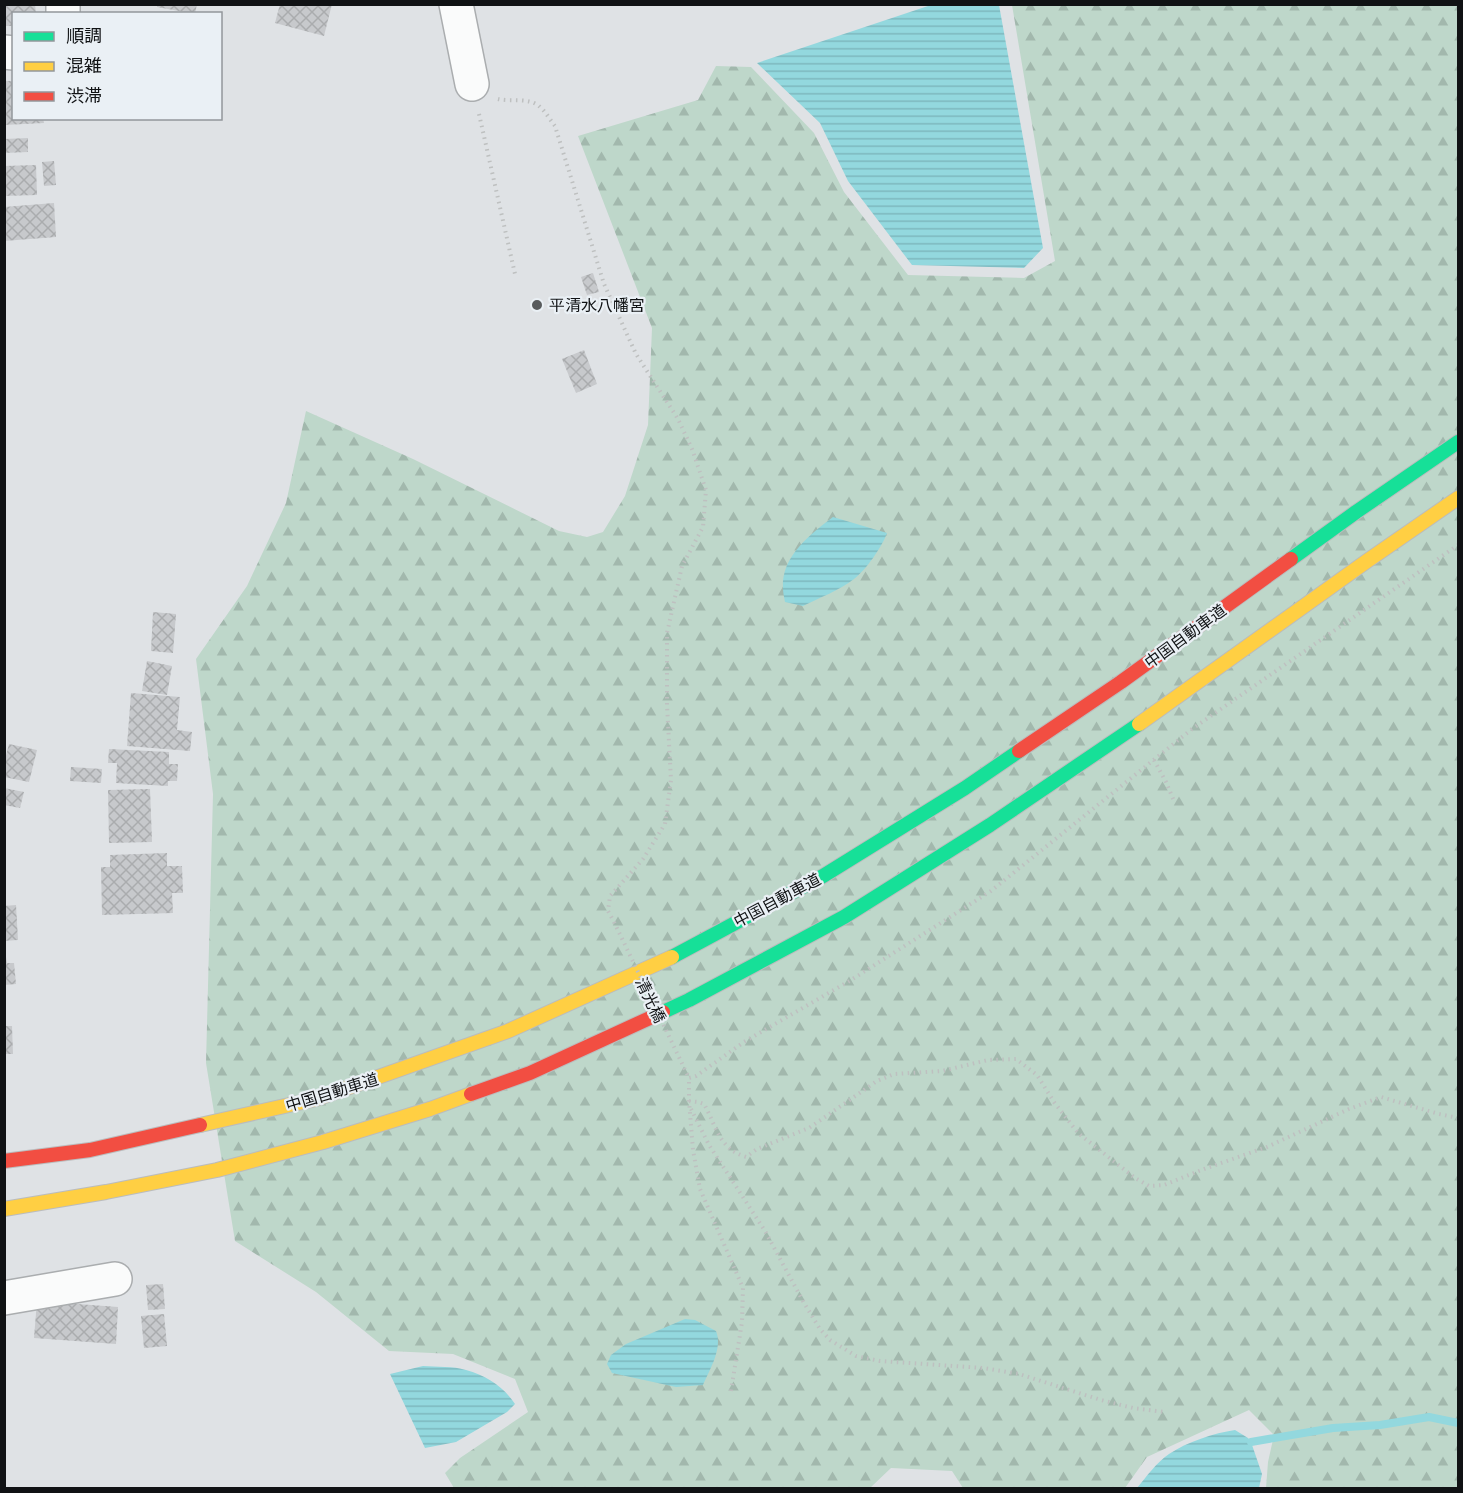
<svg xmlns="http://www.w3.org/2000/svg" width="1463" height="1493" font-family="Figtree,'Noto Sans JP',sans-serif">
<style>
.forest{fill:url(#forest-firs)}
.water{fill:url(#water-rules)}
.lines{fill:none;stroke-linecap:round;stroke-linejoin:round}
.stream{stroke:#93d8de;stroke-width:8}
.building{fill:url(#building-cross-hatch)}
.street-casing{stroke:#aaadaf;stroke-width:36}
.fast-casing{stroke:#bbbcbd;stroke-width:16}
.slow-casing{stroke:#bbbcbd;stroke-width:16}
.jam-casing{stroke:#bbbcbd;stroke-width:16}
.path{stroke:#bec0c0;stroke-width:4;stroke-dasharray:1.5 4.5;stroke-linecap:butt}
.street{stroke:#fafbfb;stroke-width:33}
.fast{stroke:#16e098;stroke-width:14}
.slow{stroke:#ffcf43;stroke-width:14}
.jam{stroke:#f24e42;stroke-width:14}
.path-bridge{stroke:#bec0c0;stroke-width:4;stroke-dasharray:1.5 4.5;stroke-linecap:butt}
.poi-dot{fill:#585b5d;stroke:#eaf0f5;stroke-width:2}
.labels{text-anchor:middle;stroke-width:4.5;stroke-linejoin:round;paint-order:stroke}
.poi-label{font-size:16px;fill:#101214;stroke:#eaf0f5;text-anchor:start}
.street-label{font-size:16px;fill:#101214;stroke:#eaf0f5}
</style>
<defs>
<pattern id="forest-firs" width="22" height="20" patternUnits="userSpaceOnUse" patternTransform="scale(1.5)"><rect width="22" height="20" fill="#bed7ca"/><path d="M5 1l3.5 6h-7zM16 11l3.5 6h-7z" fill="#a2b8ad"/></pattern>
<pattern id="water-rules" width="6" height="5" patternUnits="userSpaceOnUse" patternTransform="scale(1.5)"><rect width="6" height="5" fill="#93d8de"/><path d="M0 2.5h6" fill="none" stroke="#7eb8be"/></pattern>
<pattern id="building-cross-hatch" width="8" height="8" patternUnits="userSpaceOnUse" patternTransform="scale(1.5)"><rect width="8" height="8" fill="#c7c9cc"/><path d="M0 0l8 8M0 8l8-8" fill="none" stroke="#aaacae"/></pattern>
</defs>
<rect width="100%" height="100%" fill="#dfe2e5"/>
<polygon class="forest" points="1012,5 1458,5 1458,1488 1266,1488 1268,1462 1274,1435 1249,1410 1147,1457 1125,1488 963,1488 952,1471 891,1468 870,1488 454,1488 445,1473 460,1458 528,1412 515,1379 453,1354 389,1351 316,1292 235,1241 206,1063 213,794 196,659 247,586 286,503 306,411 413,459 559,531 587,537 603,532 625,496 648,425 652,328 578,136 698,100 716,66 751,67 814,133 844,192 908,275 1024,278 1055,261"/>
<g class="water">
<polygon points="931,5 999,5 1043,248 1024,268 912,265 848,181 820,123 757,63"/>
<path d="M833 517 887 533C882 547 866 570 854 579 840 590 819 598 803 606L785 602C784 597 783 592 783 588 781 556 811 534 833 517Z"/>
<path d="M685 1319 695 1320 716 1331C723 1348 710 1369 703 1385L676 1387 612 1373 607 1364 611 1355 626 1344Z"/>
<path d="M423 1366C437 1367 453 1366 466 1370 487 1376 503 1386 515 1404L507 1412 456 1442 425 1448 390 1374Z"/>
<path d="M1235 1430 1248 1438 1251 1442 1262 1474 1259 1488H1137C1147 1476 1156 1463 1169 1454 1187 1442 1214 1433 1235 1430Z"/>
</g>
<g class="lines">
<polyline class="stream" points="1251,1442 1333,1428 1380,1425 1429,1417 1458,1423"/>
</g>
<g class="building">
<polygon points="4,4 35,4 36,14 14,14 14,26 4,26"/>
<polygon points="157,4 197,4 195,14 157,7"/>
<polygon points="280,4 332,4 324,36 275,23"/>
<polygon points="4,81 14,81 14,118 43,118 44,123 4,125"/>
<polygon points="28,138 28,152 4,153 4,139"/>
<polygon points="54,161 56,185 44,186 42,162"/>
<polygon points="36,165 37,195 4,196 4,166"/>
<polygon points="54,203 56,237 4,241 4,207"/>
<polygon points="593,273 599,292 587,295 581,277"/>
<polygon points="584,350 597,384 576,393 562,359"/>
<polygon points="153,612 176,614 173,653 151,651"/>
<polygon points="147,661 172,666 167,695 142,691"/>
<polygon points="131,693 180,697 177,730 192,732 190,751 127,746"/>
<polygon points="9,744 37,750 29,782 4,777 4,763"/>
<polygon points="109,749 169,752 169,764 178,764 177,781 168,781 168,786 116,783 117,763 108,763"/>
<polygon points="71,767 102,769 101,783 70,781"/>
<polygon points="4,788 24,792 20,808 4,805"/>
<polygon points="150,789 152,842 109,843 108,790"/>
<polygon points="167,853 167,866 182,866 183,893 172,893 173,913 102,915 101,867 110,867 110,855"/>
<polygon points="16,905 18,940 4,941 4,906"/>
<polygon points="4,957 6,957 7,963 14,963 16,984 4,985"/>
<polygon points="4,1026 12,1026 13,1054 4,1054"/>
<polygon points="163,1284 165,1309 148,1310 146,1285"/>
<polygon points="37,1301 118,1307 116,1344 34,1338"/>
<polygon points="164,1314 167,1346 144,1348 141,1316"/>
</g>
<g class="lines">
<g class="street-casing">
<g id="street">
<polyline points="63,4 63,14"/>
<polyline points="456,4 472,84"/>
<polyline points="4,52 14,53"/>
<polyline points="4,1298 115,1279"/>
</g>
</g>
<g class="fast-casing">
<g id="fast">
<polyline points="1291,559 1356,512 1458,442"/>
<polyline points="672,957 823,876 965,788 1019,751"/>
<polyline points="663,1012 689,1000 844,917 990,825 1139,724"/>
</g>
</g>
<g class="slow-casing">
<g id="slow">
<polyline points="1139,724 1367,561 1458,498"/>
<polyline points="200,1125 316,1099 508,1031 672,957"/>
<polyline points="4,1209 106,1192 217,1170 323,1142 430,1109 471,1094"/>
</g>
</g>
<g class="jam-casing">
<g id="jam">
<polyline points="1019,751 1121,682 1291,559"/>
<polyline points="471,1094 530,1073 663,1012"/>
<polyline points="4,1161 90,1150 200,1125"/>
</g>
</g>
<g class="path">
<path d="M498 99C511 102 530 97 540 107 546 112 550 120 555 126L604 284 636 354 678 419 692 449 706 490 703 527 682 566 667 633V705L671 780 665 824 643 859 610 896 608 911 614 922"/>
<polyline points="479,114 515,274"/>
<polyline points="1154,760 1166,782 1174,801"/>
<path d="M689 1101 698 1102 704 1104C717 1127 718 1148 746 1157L757 1149 809 1128 877 1081 894 1074 942 1071 988 1060 1016 1059 1037 1075 1054 1102 1078 1133 1135 1178 1149 1186 1164 1185 1204 1169 1267 1147 1349 1109 1381 1097 1439 1114 1458 1118"/>
<polyline points="691,1109 709,1145 765,1231 804,1303 820,1329 830,1340 856,1356 880,1361 983,1368 1019,1374 1101,1400 1133,1408 1165,1412"/>
<polyline points="731,1391 742,1322 743,1288 700,1189 693,1150 689,1101 689,1078 696,1076 744,1042 851,980 991,891 1192,729 1458,545"/>
</g>
<use href="#street" class="street"/>
<use href="#fast" class="fast"/>
<use href="#slow" class="slow"/>
<use href="#jam" class="jam"/>
<polyline class="path-bridge" points="614,922 689,1078"/>
</g>
<circle class="poi-dot" cx="537" cy="305" r="6"/>
<g class="labels">
<g class="poi-label">
<text x="549" y="311">平清水八幡宮</text>
</g>
<g class="street-label">
<text transform="translate(1185 636) rotate(-36)" y="6">中国自動車道</text>
<text transform="translate(777 900) rotate(-28)" y="6">中国自動車道</text>
<text transform="translate(651 1000) rotate(64)" y="6">清光橋</text>
<text transform="translate(332 1092) rotate(-17)" y="6">中国自動車道</text>
</g>
</g>
<rect width="1463" height="1493" fill="none" stroke="#101214" stroke-width="12"/>
<rect x="12" y="12" width="210" height="108" fill="#eaf0f5" stroke="#93979b" stroke-width="1.5"/>
<rect x="24" y="32" width="30" height="9" fill="#16e098" stroke="#93979b" stroke-width="1.5"/>
<text x="66" y="42" font-size="18" fill="#101214">順調</text>
<rect x="24" y="62" width="30" height="9" fill="#ffcf43" stroke="#93979b" stroke-width="1.5"/>
<text x="66" y="72" font-size="18" fill="#101214">混雑</text>
<rect x="24" y="92" width="30" height="9" fill="#f24e42" stroke="#93979b" stroke-width="1.5"/>
<text x="66" y="102" font-size="18" fill="#101214">渋滞</text>
</svg>
